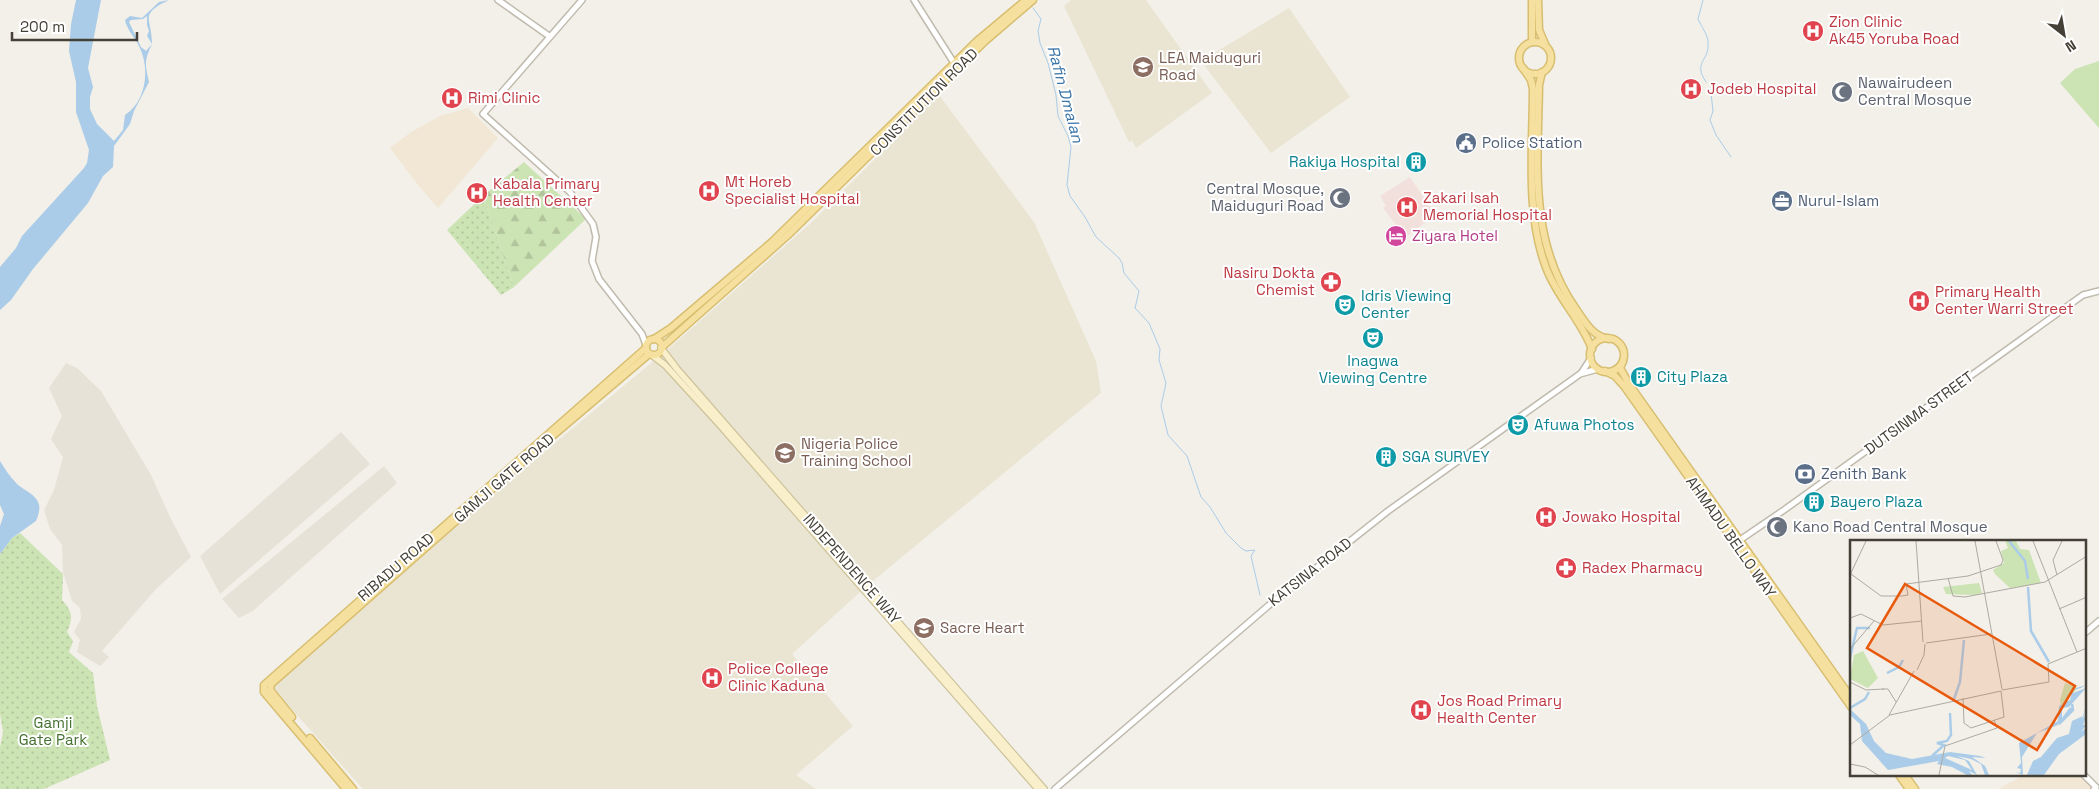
<svg xmlns="http://www.w3.org/2000/svg" width="2099" height="789" font-family="'Space Grotesk',sans-serif">
<style>
.residential{fill:#e6e2d7}
.commercial{fill:#f2e7d5}
.education{fill:#eae5d3}
.medical{fill:#f2e0dd}
.grass{fill:url(#grass-dots)}
.forest{fill:url(#forest-firs)}
.pitch{fill:#cce3b4}
.water{fill:#aacce9;fill-rule:evenodd}
.lines{fill:none;stroke-linecap:round;stroke-linejoin:round}
.stream{stroke:#aacce9;stroke-width:1}
.tertiary-casing{stroke:#c0bbae;stroke-width:8}
.secondary-casing{stroke:#cec39c;stroke-width:8}
.primary-casing{stroke:#d8be70;stroke-width:9}
.tertiary{stroke:#fff;stroke-width:5}
.secondary{stroke:#f9f0cb;stroke-width:5.5}
.primary{stroke:#f5e09f;stroke-width:6}
.labels{text-anchor:middle;stroke-width:4;stroke-linejoin:round;paint-order:stroke}
.health-label{font-size:15px;fill:#be3a42;stroke:#fff;text-anchor:start}
.education-label{font-size:15px;fill:#785e54;stroke:#fff;text-anchor:start}
.worship-label{font-size:15px;fill:#5b616d;stroke:#fff;text-anchor:start}
.street-label{font-size:15px;fill:#454037;stroke:#fff}
.service-label{font-size:15px;fill:#4e5e75;stroke:#fff;text-anchor:start}
.culture-label{font-size:15px;fill:#0d838f;stroke:#fff;text-anchor:start}
.hotel-label{font-size:15px;fill:#b23c85;stroke:#fff;text-anchor:start}
.park-label{font-size:15px;fill:#457130;stroke:#fff}
.water-label{font-size:16px;font-style:italic;fill:#3b74a7;stroke:#fff}
.inset-river{fill:none;stroke:#aacce9;stroke-width:2.5}
.inset-road{fill:none;stroke:#adaaa1;stroke-width:1}
.view{fill:#e8590c;fill-opacity:0.15;stroke:#e8590c;stroke-width:2.5}
.inset-edge{fill:none;stroke:#454037;stroke-width:2.5}
</style>
<defs>
<pattern id="grass-dots" width="8" height="8" patternUnits="userSpaceOnUse" patternTransform="scale(1.25)"><rect width="8" height="8" fill="#cce3b4"/><path d="M2 2h.1M6 6h.1" fill="none" stroke="#b1c49b" stroke-width="1.8" stroke-linecap="round"/></pattern>
<pattern id="forest-firs" width="22" height="20" patternUnits="userSpaceOnUse" patternTransform="scale(1.25)"><rect width="22" height="20" fill="#cce3b4"/><path d="M5 1l3.5 6h-7zM16 11l3.5 6h-7z" fill="#b1c49b"/></pattern>
</defs>
<rect width="100%" height="100%" fill="#f2f0e8"/>
<g class="residential">
<polygon points="66,363 77,368 101,391 151,475 170,517 191,557 156,589 102,651 109,657 100,666 77,652 80,640 74,632 81,619 80,608 72,601 63,572 62,545 50,529 44,510 54,490 63,457 51,439 62,416 49,388"/>
<polygon points="341,432 370,464 220,594 200,556"/>
<polygon points="384,466 397,483 253,611 239,618 222,599"/>
</g>
<g class="commercial">
<polygon points="468,108 498,138 438,208 418,185 390,148 411,132 440,116"/>
<polygon points="2024,775 2080,775 2092,789 1998,789"/>
</g>
<g class="education">
<polygon points="1071,0 1146,0 1212,93 1136,148 1132,140 1129,142 1064,6"/>
<polygon points="1289,8 1350,97 1271,153 1201,61"/>
<polygon points="939,95 1034,222 1096,361 1101,393 868,585 792,654 853,726 796,775 816,789 363,789 273,688 471,513 675,343 812,222"/>
</g>
<polygon class="medical" points="1410,177 1435,215 1406,237 1383,208 1386,206 1380,196"/>
<g class="grass">
<polygon points="483,196 514,287 501,295 447,230"/>
<path d="M20 533 63 574 62 600C73 612 73 618 67 632L73 641 69 652 93 673 97 706 110 760 44 789H0V748L3 732 0 714V554L12 538Z"/>
</g>
<polygon class="forest" points="524,162 586,219 514,287 483,196"/>
<polygon class="pitch" points="2099,61 2099,128 2060,83 2075,69"/>
<g class="water">
<path d="M76 0H101L88 68 93 87 90 97V109L97 124 114 141 123 130 125 115C146 102 150 70 140 48 136 39 127 30 125 20L130 16 142 18 159 2 169 0C138 15 152 18 152 44 144 61 145 64 149 82L134 111 130 124 114 146 113 167 103 176 88 203 33 269 11 300 0 310V267L16 248 22 236 84 168 87 163 89 150 76 112V82L69 51 71 24ZM147 16V25L149 31 147 36 152 44 146 51 141 47 129 22 131 20 143 19Z"/>
<path d="M0 461C5 469 10 477 17 484 32 496 46 498 36 521L12 538 0 554V526L4 514 0 505Z"/>
</g>
<g class="lines">
<g class="stream">
<path d="M1703 0 1698 19C1701 26 1708 35 1708 42 1710 62 1692 61 1706 82"/>
<polyline points="1033,8 1041,19 1038,31 1040,43 1048,63 1056,95 1058,116 1068,136 1071,147 1067,185 1070,196 1085,217 1096,237 1119,258 1122,263 1124,273 1139,291 1135,308 1149,323 1160,349 1159,360 1166,383 1161,406 1168,435 1187,456 1201,497 1210,507 1226,533 1241,548 1246,551 1255,550 1251,556 1260,595"/>
<polyline points="1711,93 1713,111 1710,120 1716,135 1731,157"/>
</g>
<g class="tertiary-casing">
<g id="tertiary">
<polyline points="498,0 549,36"/>
<polyline points="582,0 483,114 570,192 593,224 596,237 592,261 599,279 642,334 646,345"/>
<polyline points="914,0 954,63"/>
<polyline points="1582,372 1591,358"/>
<polyline points="1740,540 1784,510 2083,295 2099,291"/>
<polyline points="2085,633 2099,621"/>
<polyline points="2084,775 2096,787 2094,789"/>
<polyline points="1055,789 1268,606 1388,511 1580,374 1598,369"/>
</g>
</g>
<g class="secondary-casing">
<g id="secondary">
<polyline points="661,348 677,369 1044,789"/>
<polyline points="652,355 665,365 720,425 1038,789"/>
</g>
</g>
<g class="primary-casing">
<g id="primary">
<polyline points="1538,0 1539,30 1545,44"/>
<circle cx="1535" cy="58" r="16"/>
<polyline points="1532,42 1532,0"/>
<path d="M1523 68 1531 80 1533 89C1533 147 1525 215 1547 270 1558 298 1581 320 1592 349"/>
<path d="M1542 72 1539 85C1538 164 1528 241 1576 309 1585 322 1592 336 1609 339"/>
<circle cx="1607" cy="355" r="17"/>
<polyline points="654,339 671,328 772,242 977,41 1026,0"/>
<circle cx="654" cy="347" r="8"/>
<polyline points="662,347 788,235 984,42 1033,0"/>
<polyline points="1623,361 1620,368 1629,384 1852,699"/>
<polyline points="1605,371 1615,376 1624,386 1852,708"/>
<polyline points="292,717 270,690 271,684 550,438 649,354"/>
<polyline points="310,738 353,789"/>
<polyline points="1899,775 1909,789"/>
<polyline points="1905,775 1915,789"/>
<polyline points="346,789 264,692 264,685 646,348"/>
</g>
</g>
<use href="#tertiary" class="tertiary"/>
<use href="#secondary" class="secondary"/>
<use href="#primary" class="primary"/>
</g>
<defs>
<g id="hospital-disc" transform="scale(1.125)"><circle r="9.5" fill="#e0444e" stroke="#fff"/><path d="M-5-5h3v3.5h4V-5h3V5h-3V1.5h-4V5h-3Z" fill="#fff"/></g>
<g id="school-disc" transform="scale(1.125)"><circle r="9.5" fill="#8d6e63" stroke="#fff"/><path d="M0-5L7-2L0 1L-7-2ZM-4 1L0 2.5L4 1V4Q0 6-4 4Z" fill="#fff"/></g>
<g id="mosque-disc" transform="scale(1.125)"><circle r="9.5" fill="#6b7280" stroke="#fff"/><path d="M3.5-4.9A6 6 0 1 0 3.5 4.9A5 5 0 1 1 3.5-4.9Z" fill="#fff"/></g>
<g id="civic-disc" transform="scale(1.125)"><circle r="9.5" fill="#5c6f8a" stroke="#fff"/><path d="M-.6-6.5H3V-4.5H.6V-3L4-1V1h2V6H-6V1h2V-1L-.6-3ZM-1.2 2.5V6h2.4V2.5Z" fill="#fff"/></g>
<g id="building-disc" transform="scale(1.125)"><circle r="9.5" fill="#0f9aa8" stroke="#fff"/><path d="M-4-6H4V6H1V3H-1V6H-4ZM-2.5-4.3h1.7v1.8h-1.7ZM.8-4.3h1.7v1.8H.8ZM-2.5-1h1.7V.8h-1.7ZM.8-1h1.7V.8H.8Z" fill="#fff"/></g>
<g id="office-disc" transform="scale(1.125)"><circle r="9.5" fill="#5c6f8a" stroke="#fff"/><path d="M-6-3h4V-5.5h4V-3h4V5H-6ZM-1-4.5V-3h2v-1.5ZM-6 0V1H6V0Z" fill="#fff"/></g>
<g id="hotel-disc" transform="scale(1.125)"><circle r="9.5" fill="#d1479c" stroke="#fff"/><path d="M-6-4.5h1.5V1H6V5H4.5V3h-9V5H-6ZM-4 0a1.8 1.8 0 1 1 3.6 0ZM.5 0V-2.5h3Q6-2.5 6 0Z" fill="#fff"/></g>
<g id="pharmacy-disc" transform="scale(1.125)"><circle r="9.5" fill="#e0444e" stroke="#fff"/><path d="M-2-6h4v4h4v4h-4v4h-4v-4h-4v-4h4Z" fill="#fff"/></g>
<g id="theatre-disc" transform="scale(1.125)"><circle r="9.5" fill="#0f9aa8" stroke="#fff"/><path d="M-5-5.5Q0-4 5-5.5V0Q5 5 0 6Q-5 5-5 0ZM-3.3-2.5H-1v1.5H-3.3ZM1-2.5H3.3v1.5H1ZM-2.8 1Q0 5.5 2.8 1Z" fill="#fff"/></g>
<g id="university-disc" transform="scale(1.125)"><circle r="9.5" fill="#8d6e63" stroke="#fff"/><path d="M0-5L7-2L0 1L-7-2ZM-4 1L0 2.5L4 1V4Q0 6-4 4Z" fill="#fff"/></g>
<g id="bank-disc" transform="scale(1.125)"><circle r="9.5" fill="#5c6f8a" stroke="#fff"/><path d="M-6-4H6V4H-6ZM0-2.3a2.3 2.3 0 1 0 0 4.6a2.3 2.3 0 1 0 0-4.6Z" fill="#fff"/></g>
</defs>
<g fill-rule="evenodd">
<use href="#hospital-disc" x="1813" y="31"/>
<use href="#school-disc" x="1143" y="67"/>
<use href="#hospital-disc" x="1691" y="89"/>
<use href="#mosque-disc" x="1842" y="92"/>
<use href="#hospital-disc" x="452" y="98"/>
<use href="#civic-disc" x="1466" y="143"/>
<use href="#building-disc" x="1416" y="162"/>
<use href="#hospital-disc" x="709" y="191"/>
<use href="#hospital-disc" x="477" y="193"/>
<use href="#mosque-disc" x="1340" y="198"/>
<use href="#office-disc" x="1782" y="201"/>
<use href="#hospital-disc" x="1407" y="207"/>
<use href="#hotel-disc" x="1396" y="236"/>
<use href="#pharmacy-disc" x="1331" y="282"/>
<use href="#hospital-disc" x="1919" y="301"/>
<use href="#theatre-disc" x="1345" y="305"/>
<use href="#theatre-disc" x="1373" y="338"/>
<use href="#building-disc" x="1641" y="377"/>
<use href="#theatre-disc" x="1518" y="425"/>
<use href="#university-disc" x="785" y="453"/>
<use href="#building-disc" x="1386" y="457"/>
<use href="#bank-disc" x="1805" y="474"/>
<use href="#building-disc" x="1814" y="502"/>
<use href="#hospital-disc" x="1546" y="517"/>
<use href="#mosque-disc" x="1777" y="527"/>
<use href="#pharmacy-disc" x="1566" y="568"/>
<use href="#school-disc" x="924" y="628"/>
<use href="#hospital-disc" x="712" y="678"/>
<use href="#hospital-disc" x="1421" y="710"/>
</g>
<g class="labels">
<g class="health-label">
<text x="1829" y="27">Zion Clinic<tspan x="1829" dy="17">Ak45 Yoruba Road</tspan></text>
<text x="1707" y="94">Jodeb Hospital</text>
<text x="468" y="103">Rimi Clinic</text>
<text x="725" y="187">Mt Horeb<tspan x="725" dy="17">Specialist Hospital</tspan></text>
<text x="493" y="189">Kabala Primary<tspan x="493" dy="17">Health Center</tspan></text>
<text x="1423" y="203">Zakari Isah<tspan x="1423" dy="17">Memorial Hospital</tspan></text>
<text x="1315" y="278" text-anchor="end">Nasiru Dokta<tspan x="1315" dy="17">Chemist</tspan></text>
<text x="1935" y="297">Primary Health<tspan x="1935" dy="17">Center Warri Street</tspan></text>
<text x="1562" y="522">Jowako Hospital</text>
<text x="1582" y="573">Radex Pharmacy</text>
<text x="728" y="674">Police College<tspan x="728" dy="17">Clinic Kaduna</tspan></text>
<text x="1437" y="706">Jos Road Primary<tspan x="1437" dy="17">Health Center</tspan></text>
</g>
<g class="education-label">
<text x="1159" y="63">LEA Maiduguri<tspan x="1159" dy="17">Road</tspan></text>
<text x="801" y="449">Nigeria Police<tspan x="801" dy="17">Training School</tspan></text>
<text x="940" y="633">Sacre Heart</text>
</g>
<g class="worship-label">
<text x="1858" y="88">Nawairudeen<tspan x="1858" dy="17">Central Mosque</tspan></text>
<text x="1324" y="194" text-anchor="end">Central Mosque,<tspan x="1324" dy="17">Maiduguri Road</tspan></text>
<text x="1793" y="532">Kano Road Central Mosque</text>
</g>
<g class="street-label">
<text transform="translate(924 102) rotate(-45)" y="5">CONSTITUTION ROAD</text>
<text transform="translate(1919 413) rotate(-36)" y="5">DUTSINMA STREET</text>
<text transform="translate(504 478) rotate(-41)" y="5">GAMJI GATE ROAD</text>
<text transform="translate(1731 537) rotate(55)" y="5">AHMADU BELLO WAY</text>
<text transform="translate(396 567) rotate(-41)" y="5">RIBADU ROAD</text>
<text transform="translate(852 569) rotate(49)" y="5">INDEPENDENCE WAY</text>
<text transform="translate(1310 572) rotate(-38)" y="5">KATSINA ROAD</text>
</g>
<g class="service-label">
<text x="1482" y="148">Police Station</text>
<text x="1798" y="206">Nurul-Islam</text>
<text x="1821" y="479">Zenith Bank</text>
</g>
<g class="culture-label">
<text x="1400" y="167" text-anchor="end">Rakiya Hospital</text>
<text x="1361" y="301">Idris Viewing<tspan x="1361" dy="17">Center</tspan></text>
<text x="1373" y="366" text-anchor="middle">Inagwa<tspan x="1373" dy="17">Viewing Centre</tspan></text>
<text x="1657" y="382">City Plaza</text>
<text x="1534" y="430">Afuwa Photos</text>
<text x="1402" y="462">SGA SURVEY</text>
<text x="1830" y="507">Bayero Plaza</text>
</g>
<g class="hotel-label">
<text x="1412" y="241">Ziyara Hotel</text>
</g>
<g class="park-label">
<text x="53" y="728">Gamji<tspan x="53" dy="17">Gate Park</tspan></text>
</g>
<g class="water-label">
<text transform="translate(1066 94) rotate(75)" y="6">Rafin Dmalan</text>
</g>
</g>
<g transform="translate(1850 540)">
<rect width="236" height="236" fill="#f2f0e8"/>
<path d="M155 1H166L170 9 179 10 191 43 160 48 145 34 143 30 154 23 151 11 158 8ZM215 143 228 148 211 166 210 160Z" fill="#cce3b4"/>
<path d="M13 111 28 138 18 148 0 139 4 115Z" fill="#cce3b4"/>
<path d="M129 43 132 53 124 55 96 54 93 47Z" fill="#cce3b4"/>
<path d="M236 145 231 148 223 150V153L236 148 219 167 212 168V180L208 185 187 193 172 217 173 235 165 232 170 233 171 229 167 228 171 223 169 203 208 181 209 166 220 160 223 149ZM236 166 234 176 231 179 236 176 233 185H236L231 192 236 188V194L209 214 194 235H177L183 221 191 217 207 198 219 194 222 181 233 176ZM0 169 16 184 24 201 36 213 62 219 100 212 130 216 136 218 122 217 135 226 139 235H135L131 224 121 219 107 216 119 221 127 235 119 231 122 235H117L102 227 87 224 89 221 38 230 12 201 10 184 0 175ZM98 216 115 220 122 230 95 218Z" fill="#aacce9" fill-rule="evenodd"/>
<path class="inset-river" d="M159 1 175 21 178 39M178 47 181 91 199 122M0 118 7 88H20M37 133 49 127 53 120M104 159 110 142 114 100M0 168 15 159 19 152M212 180 221 168M209 184 223 170 222 164M82 216 94 205 87 203 97 201 101 195 100 173"/>
<path class="inset-road" d="M66 1 73 102M125 1 152 149M183 1 227 112M1 34 31 56H52L58 55 56 44 118 36 151 25 153 20 146 1M0 35 16 1M207 35 203 20 212 1M98 38 103 56 115 57 195 42 237 16M209 69 237 57M0 78 11 74 33 85 72 81M76 103 141 94M0 109 24 81M67 130 74 115 75 104M0 142 16 150 34 149M32 149H38L46 162M152 150 199 142 198 124 237 108M113 158 114 183 121 188 154 177 151 151M39 175 64 131M40 175 151 151M0 205 40 175M0 224 15 227 28 235M89 235 95 206 147 188 144 180"/>
<path class="view" d="M55 44 225 146 187 210 17 108Z"/>
<rect width="236" height="236" class="inset-edge"/>
</g>
<g transform="translate(2064 35) rotate(149)" stroke="#ffffff" stroke-width="4" paint-order="stroke">
<path d="M0-4L9 19L0 12L-9 19Z" fill="#454037"/>
<text y="-8" font-size="14" font-weight="bold" text-anchor="middle" fill="#454037">N</text>
</g>
<path d="M12 32v8h125v-8" fill="none" stroke="#454037" stroke-width="2.5"/>
<text x="20" y="32" font-size="15" fill="#454037" stroke="#ffffff" stroke-width="4" paint-order="stroke">200 m</text>
</svg>
